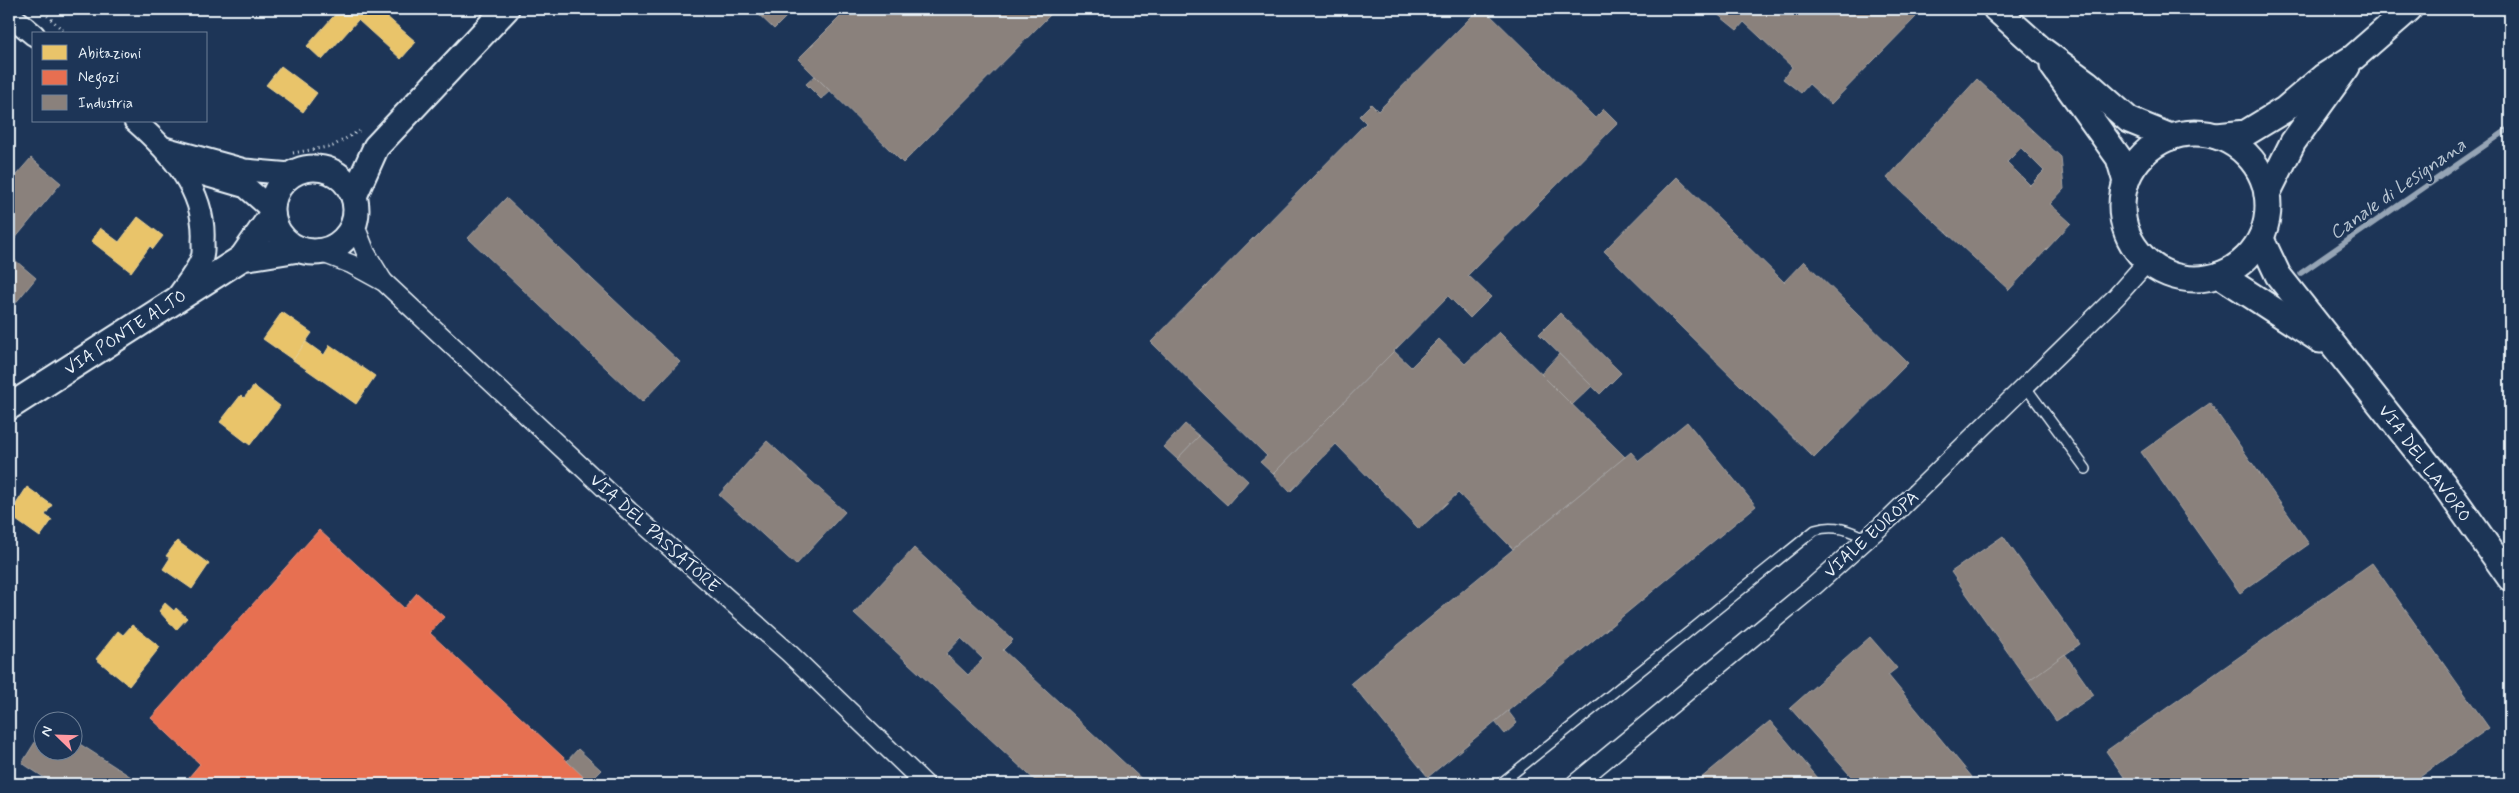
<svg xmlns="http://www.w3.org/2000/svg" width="2519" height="793" font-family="Mynerve,sans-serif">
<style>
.homes{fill:#e9c46a;stroke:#e9d295}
.shops{fill:#e76f51;stroke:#e79683}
.industry{fill:#8a817c;stroke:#a6a3a1;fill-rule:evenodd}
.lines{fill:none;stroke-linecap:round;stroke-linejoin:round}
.stream{stroke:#95a4b5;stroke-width:5.5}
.service-casing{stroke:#e8f1f8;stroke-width:12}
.minor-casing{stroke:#e8f1f8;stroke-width:21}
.tertiary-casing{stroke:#e8f1f8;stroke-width:25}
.secondary-casing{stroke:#e8f1f8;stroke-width:29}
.path{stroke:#e8f1f8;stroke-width:3;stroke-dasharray:1 4;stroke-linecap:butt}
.service{stroke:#1d3557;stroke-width:9}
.minor{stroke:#1d3557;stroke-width:18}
.tertiary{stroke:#1d3557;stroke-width:21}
.secondary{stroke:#1d3557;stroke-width:25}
.labels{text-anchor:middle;stroke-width:5;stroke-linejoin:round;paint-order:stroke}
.street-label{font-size:18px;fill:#e8f1f8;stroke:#1d3557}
.water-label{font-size:19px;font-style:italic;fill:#b7c4d1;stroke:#1d3557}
</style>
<rect width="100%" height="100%" fill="#1d3557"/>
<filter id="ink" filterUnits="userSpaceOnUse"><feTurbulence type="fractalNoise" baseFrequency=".02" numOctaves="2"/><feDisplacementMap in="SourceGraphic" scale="10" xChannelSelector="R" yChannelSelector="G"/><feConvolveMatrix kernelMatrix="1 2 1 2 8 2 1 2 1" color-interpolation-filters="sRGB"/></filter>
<g filter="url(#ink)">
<g class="homes">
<polygon points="340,9 378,9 416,42 401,59 358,20 322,60 307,46"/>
<polygon points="281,66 317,93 303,112 266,85"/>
<polygon points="138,217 163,236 153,249 150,246 131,272 91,241 100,228 119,242"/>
<polygon points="282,312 312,333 293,360 263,339"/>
<polygon points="306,342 324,355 330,345 375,376 356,404 293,360"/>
<polygon points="254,386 280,406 250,445 220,422 241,395 244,398"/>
<polygon points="27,487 52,505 45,515 52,520 40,537 9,515"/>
<polygon points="177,541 209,564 192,589 163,569 170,558 166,556"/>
<polygon points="165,603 174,611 176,608 187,618 176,630 159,611"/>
<polygon points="132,625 160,647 129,686 96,659 118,631 123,635"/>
</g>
<polygon class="shops" points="319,530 404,608 417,593 444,617 430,633 592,784 198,784 189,777 200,764 151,718"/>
<g class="industry">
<polygon points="753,9 794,9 774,29"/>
<polygon points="848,9 1056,9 903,163 798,59"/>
<polygon points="1479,9 1484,9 1595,118 1604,109 1618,123 1468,275 1491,297 1470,318 1448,296 1273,474 1260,462 1267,456 1151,342 1366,123 1359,116 1371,104 1378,111"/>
<polygon points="1711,9 1907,9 1916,17 1831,104 1809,84 1801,93 1783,79 1792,67 1744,22 1737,30"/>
<polygon points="815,76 830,91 821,99 806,84"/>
<path d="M1977 79 2061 157 2064 189 2050 204 2071 223 2009 290 1887 178ZM2021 148 2044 171 2030 185 2007 162Z"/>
<polygon points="31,158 61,183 9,246 9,183"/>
<polygon points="1677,177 1784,282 1804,261 1908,363 1814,458 1604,251"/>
<polygon points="506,198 680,362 642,402 468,238"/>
<polygon points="9,255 36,278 9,311"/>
<polygon points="1560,313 1621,373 1600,394 1539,334"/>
<polygon points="1499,332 1625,457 1513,549 1458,493 1419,529 1336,444 1290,492 1273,474 1394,351 1411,367 1439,339 1465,364"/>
<polygon points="1559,354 1592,386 1572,405 1541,374"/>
<polygon points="2210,403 2309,544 2240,593 2141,452"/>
<polygon points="1687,422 1756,506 1428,777 1351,683 1631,452 1639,461"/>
<polygon points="1185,424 1199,436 1177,459 1164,447"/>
<polygon points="1199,436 1248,481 1227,505 1177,459"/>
<polygon points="767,441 845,512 796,565 719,495"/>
<polygon points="2003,536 2080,644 2028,681 1951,572"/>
<path d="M914 548 1013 640 1003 650 1147 784H1039L854 613ZM961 638 983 659 968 675 946 654Z"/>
<polygon points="2372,563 2489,728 2410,784 2129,784 2106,751"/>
<polygon points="1870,637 1897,668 1888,675 1972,777 1964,784 1858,784 1790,708"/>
<polygon points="2065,654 2094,695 2056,721 2028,681"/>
<polygon points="1508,711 1517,723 1505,734 1495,722"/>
<polygon points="1770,721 1823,784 1694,784"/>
<polygon points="42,731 42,750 72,750 72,739 142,784 54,784 22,763"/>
<polygon points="578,749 601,770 589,782 567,761"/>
</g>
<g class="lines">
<polyline class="stream" points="2301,273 2510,128"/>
<g class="service-casing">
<g id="service">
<polyline points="2025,386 2086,469"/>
<path d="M1500 784 1815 530C1835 524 1849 530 1867 539"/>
</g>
</g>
<g class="minor-casing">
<g id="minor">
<polyline points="354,223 366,253 383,281"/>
<polyline points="320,252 351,264 384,282 629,511 789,653 925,784"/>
<polyline points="1575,784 1813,587 1890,518 2116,297 2147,262"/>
</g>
</g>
<g class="tertiary-casing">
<g id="tertiary">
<polyline points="9,14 34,35"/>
<path d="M135 121C170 152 206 190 203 241 203 246 204 255 201 260 196 273 184 287 176 299"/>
<polyline points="165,148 245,170 291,174"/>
<polyline points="181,168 246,187 271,209"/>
</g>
</g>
<g class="secondary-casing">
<g id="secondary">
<polyline points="1996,9 2042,50 2087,83 2129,120 2171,137"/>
<polyline points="2053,66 2119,158 2126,182"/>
<circle cx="2195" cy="206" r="73"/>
<polyline points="2217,136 2246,133 2284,110 2323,77 2354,57 2409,9"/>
<circle cx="314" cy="210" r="42"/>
<polyline points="2267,194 2293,142 2347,67"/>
<polyline points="354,196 376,147 506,9"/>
<polyline points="2261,239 2278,275 2445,486 2510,578"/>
<polyline points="242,258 272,215"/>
<polyline points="2220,275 2320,340"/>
<polyline points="9,407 242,258 299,249"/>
</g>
</g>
<g class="path">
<polyline points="40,9 67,34"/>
<polyline points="293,153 333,146 359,131"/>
</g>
<use href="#service" class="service"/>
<use href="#minor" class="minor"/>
<use href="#tertiary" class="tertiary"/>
<use href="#secondary" class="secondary"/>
</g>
</g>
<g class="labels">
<g class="street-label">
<text transform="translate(125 332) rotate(-33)" y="6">VIA PONTE ALTO</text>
<text transform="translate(2425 463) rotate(53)" y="6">VIA DEL LAVORO</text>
<text transform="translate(655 533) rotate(42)" y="6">VIA DEL PASSATORE</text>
<text transform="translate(1871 534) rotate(-42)" y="6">VIALE EUROPA</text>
</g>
<g class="water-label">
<text transform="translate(2397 188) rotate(-35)" y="7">Canale di Lesignana</text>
</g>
</g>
<rect width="2519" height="793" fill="none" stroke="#1d3557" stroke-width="30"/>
<rect x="15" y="15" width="2489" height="763" fill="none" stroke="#e8f1f8" stroke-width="2" filter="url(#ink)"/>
<rect x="32" y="32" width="175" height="90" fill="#1d3557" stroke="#6e8097"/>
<rect x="42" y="45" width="25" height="15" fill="#e9c46a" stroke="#6e8097"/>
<text x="78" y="58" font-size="15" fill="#e8f1f8">Abitazioni</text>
<rect x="42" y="70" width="25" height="15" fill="#e76f51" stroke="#6e8097"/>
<text x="78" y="82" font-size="15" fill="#e8f1f8">Negozi</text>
<rect x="42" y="95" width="25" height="15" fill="#8a817c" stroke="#6e8097"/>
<text x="78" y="108" font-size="15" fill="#e8f1f8">Industria</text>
<g transform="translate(58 736) rotate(293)"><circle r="24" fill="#1d3557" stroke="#6e8097"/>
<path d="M0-4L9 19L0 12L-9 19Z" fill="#ff9aa2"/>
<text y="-8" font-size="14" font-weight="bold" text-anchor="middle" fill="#e8f1f8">N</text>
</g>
</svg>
